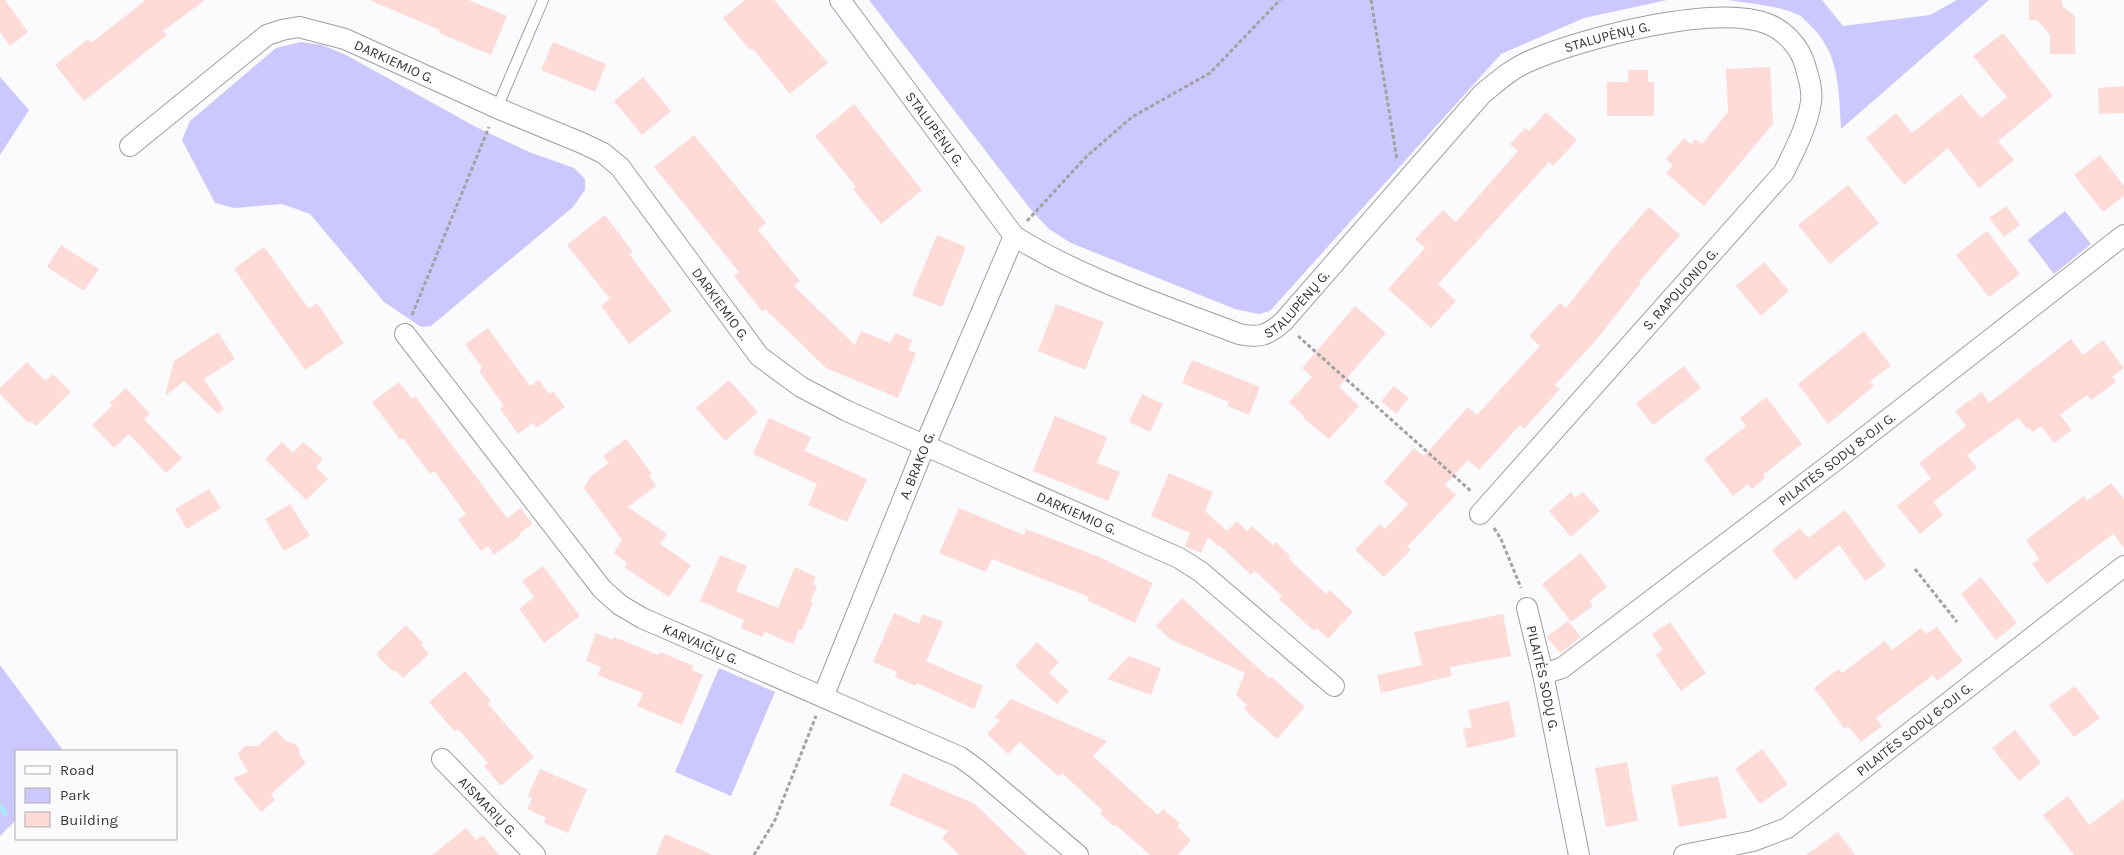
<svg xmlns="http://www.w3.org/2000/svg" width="2124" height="855" font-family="Karla,sans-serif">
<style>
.green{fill:#ccc7fd}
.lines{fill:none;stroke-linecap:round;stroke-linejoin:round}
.stream{stroke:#b1e4fa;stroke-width:6}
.building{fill:#fedbd7}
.service-casing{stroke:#9f9fa1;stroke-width:12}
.minor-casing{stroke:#9f9fa1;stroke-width:22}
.path{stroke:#a2a2a3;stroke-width:3;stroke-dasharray:4 2.5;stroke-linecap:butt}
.service{stroke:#fff;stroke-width:10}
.minor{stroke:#fff;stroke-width:20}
.labels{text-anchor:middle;stroke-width:4;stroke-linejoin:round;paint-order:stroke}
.street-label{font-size:14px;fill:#373738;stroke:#fbfbfd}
</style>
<rect width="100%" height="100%" fill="#fbfbfd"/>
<g class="green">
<polygon points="869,0 1667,0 1584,18 1501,54 1270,311 1259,314 1235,309 1071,243 1049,229 1032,211"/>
<path d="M1728 0H1822L1843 26 1930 15 1957 0H1989L1841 129C1839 93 1840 56 1813 28 1809 24 1804 18 1799 15 1778 5 1751 4 1728 0Z"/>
<polygon points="301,42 322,45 346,55 476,127 529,152 574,168 585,179 585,190 573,207 431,326 421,327 384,302 310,214 282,204 234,208 215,203 182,140 190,121 276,48"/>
<polygon points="0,77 29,110 0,155"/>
<polygon points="2065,211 2091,244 2054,274 2028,240"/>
<polygon points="0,665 62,749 62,751 16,751 16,820 0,836"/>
<polygon points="719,668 775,692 731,796 675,772"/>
</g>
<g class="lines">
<polyline class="stream" points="0,807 5,813"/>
</g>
<g class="building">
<polygon points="0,0 5,0 28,32 10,46 0,32"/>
<polygon points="146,0 205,0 163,31 167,35 84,101 55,65 88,39 91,43"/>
<polygon points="369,0 469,0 507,16 491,55 439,33 440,30"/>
<polygon points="745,0 774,0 828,63 790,94 752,48 750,50 723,18"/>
<polygon points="2029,0 2062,0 2062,6 2075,16 2075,54 2050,54 2050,35 2037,20 2029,20"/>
<polygon points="2003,33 2053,96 1998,141 2014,160 1979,188 1948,148 1904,185 1866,138 1896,113 1912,133 1961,94 1981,118 2007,97 1973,56"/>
<polygon points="553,42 606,64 595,92 541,70"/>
<polygon points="1770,67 1773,124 1704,206 1666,173 1673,165 1666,159 1684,138 1691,144 1695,139 1702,144 1728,112 1726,69"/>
<polygon points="1628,70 1648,70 1648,82 1654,82 1654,116 1607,116 1607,82 1628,82"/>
<polygon points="643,77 671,111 642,135 614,101"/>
<polygon points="2124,86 2124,113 2099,114 2098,88"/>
<polygon points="854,104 922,190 881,224 853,189 856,187 815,136"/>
<polygon points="1546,112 1577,140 1553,166 1549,162 1438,284 1456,301 1431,328 1388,289 1425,248 1415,239 1443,210 1456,222 1518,151 1510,144 1525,128 1529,131"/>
<polygon points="694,135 766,223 758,230 800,281 794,286 855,345 861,331 890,343 895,333 912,340 908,350 916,353 898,398 826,368 765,309 762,311 734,276 739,272 654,167"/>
<polygon points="2100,155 2124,186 2124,196 2103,212 2074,175"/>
<polygon points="1848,185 1879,223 1830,264 1798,225"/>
<polygon points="2006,206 2020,225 2004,237 1989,218"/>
<polygon points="1649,207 1680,235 1639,282 1641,283 1597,339 1555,385 1560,389 1524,429 1520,425 1479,470 1468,460 1445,485 1456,495 1407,547 1411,550 1384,577 1355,550 1380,524 1385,529 1408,504 1384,482 1414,448 1424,456 1468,407 1477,415 1540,346 1529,336 1560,303 1566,308 1615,246"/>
<polygon points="605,215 633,252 629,254 672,311 629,344 601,306 610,299 567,245"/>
<polygon points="1987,231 2020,274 1989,297 1956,255"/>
<polygon points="937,235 966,247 942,307 912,295"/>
<polygon points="61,245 99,269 84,291 47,267"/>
<polygon points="264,247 309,309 317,303 344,343 305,370 234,269"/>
<polygon points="1764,262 1789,291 1761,316 1736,286"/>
<polygon points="1056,304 1104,322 1085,370 1038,351"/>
<polygon points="1355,306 1386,333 1339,387 1359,406 1329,439 1303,418 1304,416 1289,402 1312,377 1302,368"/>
<polygon points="488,328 530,386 539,380 549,394 553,391 565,407 536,428 533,423 518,434 500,409 504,406 479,371 482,368 465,344"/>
<polygon points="1864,331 1891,366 1870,381 1874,386 1828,424 1798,384"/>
<polygon points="218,332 235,359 204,379 224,409 218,414 184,381 165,396 174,361"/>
<polygon points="2071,339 2083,355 2103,340 2124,368 2112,377 2116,382 2091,400 2087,395 2060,415 2072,430 2054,443 2041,426 2033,432 2029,428 2027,429 2018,418 1967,455 1977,468 1933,502 1943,515 1920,534 1897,506 1931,478 1919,463 1966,426 1955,411 1982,392 1989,403"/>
<polygon points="1192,360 1260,387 1249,415 1227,406 1229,402 1182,383"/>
<polygon points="27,362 45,381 53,374 71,392 36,426 30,421 28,423 0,394 0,388"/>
<polygon points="1684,366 1701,388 1653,425 1636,403"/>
<polygon points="729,380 758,412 725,441 696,408"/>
<polygon points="399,382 412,399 415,396 507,518 521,508 532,524 519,534 520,536 494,555 488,546 481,551 458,520 466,514 434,471 430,474 403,438 400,440 372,402"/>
<polygon points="1394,386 1409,398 1396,414 1381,401"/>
<polygon points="126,388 150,414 144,419 182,458 166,473 129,434 114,448 92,425 112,406 110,403"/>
<polygon points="1142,394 1163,404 1150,432 1129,422"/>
<polygon points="1766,397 1802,444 1763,475 1765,478 1752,489 1748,484 1733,496 1704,459 1746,426 1740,418"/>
<polygon points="1055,416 1107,437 1097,463 1120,472 1108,501 1033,471"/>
<polygon points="769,418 811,437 805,451 867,479 847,522 808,505 817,484 753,454"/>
<polygon points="626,439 652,474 649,476 656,486 628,507 667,534 660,544 691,565 669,597 624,567 627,563 614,553 622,540 584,488 591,476 609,463 603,456"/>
<polygon points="282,442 293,453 303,442 323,459 316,467 328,479 306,500 265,459"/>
<polygon points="1169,473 1213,492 1205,511 1227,531 1237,521 1247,531 1252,526 1273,545 1276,542 1290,556 1288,558 1326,594 1330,590 1353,612 1328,639 1317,628 1314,631 1279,599 1282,596 1255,571 1251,575 1219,545 1218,546 1208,537 1201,553 1185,546 1190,533 1151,516"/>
<polygon points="2111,483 2124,499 2124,548 2113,534 2047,584 2032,564 2039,559 2026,540 2084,496 2087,501"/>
<polygon points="209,489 221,508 187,529 175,509"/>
<polygon points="1571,492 1575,498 1583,492 1600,511 1571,537 1549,511"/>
<polygon points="290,504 310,536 284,551 265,519"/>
<polygon points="959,508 1024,535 1026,529 1097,556 1153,583 1135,623 1087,600 1089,597 992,559 986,572 939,553"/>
<polygon points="1845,510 1886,566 1865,581 1839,545 1795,580 1772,550 1800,528 1808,538"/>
<polygon points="1581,553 1607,587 1589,601 1593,606 1571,622 1542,584"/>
<polygon points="720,555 747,566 736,591 778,608 795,567 816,577 813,584 817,586 810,602 813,603 802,630 799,629 793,644 765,632 762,637 741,628 744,620 700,601"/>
<polygon points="543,566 580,616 544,643 519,609 534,597 522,581"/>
<polygon points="1981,577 2017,623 1996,640 1961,594"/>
<polygon points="1182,598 1270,679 1272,677 1305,707 1277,739 1250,715 1244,708 1247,705 1236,695 1245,673 1170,639 1156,626"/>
<polygon points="894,613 919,624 923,614 943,622 926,661 983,686 974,709 917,683 916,686 895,677 897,672 873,662"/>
<polygon points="1503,614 1511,656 1450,667 1452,676 1381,693 1377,675 1422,665 1414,632"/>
<polygon points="1568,621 1581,637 1560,653 1547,637"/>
<polygon points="1670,622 1706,673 1681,691 1656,655 1663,650 1652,634"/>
<polygon points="406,625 423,643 421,645 429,654 403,678 395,670 393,672 376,654"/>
<polygon points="1937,627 1963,661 1937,681 1933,675 1876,718 1882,726 1861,742 1848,726 1845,729 1814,688 1838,669 1842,673 1885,641 1892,650 1921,628 1926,634"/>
<polygon points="596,633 613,640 614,637 658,655 660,652 694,666 692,670 703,675 682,725 637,706 643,693 598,675 601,667 586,661"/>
<polygon points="1037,642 1059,662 1049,673 1069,691 1057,704 1015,666"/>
<polygon points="1129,656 1161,668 1151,695 1107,679"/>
<polygon points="465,671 491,701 488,704 534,757 501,786 484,766 488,763 458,729 455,732 429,702"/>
<polygon points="2075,686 2100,718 2074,737 2049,705"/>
<polygon points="1011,699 1107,741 1093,756 1158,815 1163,809 1180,823 1177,826 1191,840 1178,855 1150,855 1116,825 1114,826 1100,814 1103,811 1062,773 1059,777 1020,742 1008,754 987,734 1000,720 994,718"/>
<polygon points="1509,701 1516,737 1467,748 1463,729 1472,727 1468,710"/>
<polygon points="275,730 286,741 295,744 299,748 300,756 306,763 271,794 275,800 261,812 233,778 248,772 238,754 245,746 258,746"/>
<polygon points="2015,730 2041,763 2019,781 1992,748"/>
<polygon points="1762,749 1788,784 1760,804 1735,769"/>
<polygon points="1627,762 1638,821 1606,827 1595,768"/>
<polygon points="540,769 587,789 568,833 544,823 546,818 527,809 532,798 528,796"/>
<polygon points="903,773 975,804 1028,855 959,855 942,838 948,831 889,805"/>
<polygon points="1718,776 1727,818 1679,827 1671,785"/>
<polygon points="2068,796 2089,825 2124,799 2124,855 2074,855 2043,815"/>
<polygon points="466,828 476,840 483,835 499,855 432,855"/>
<polygon points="1838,832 1855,855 1806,855"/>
<polygon points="665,834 713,855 656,855"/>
</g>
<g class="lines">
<g class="service-casing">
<polyline id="service" points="497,108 543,0"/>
</g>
<g class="minor-casing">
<g id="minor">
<path id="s1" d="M840 0 1014 236C1083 279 1163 305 1239 334 1259 338 1267 336 1283 322L1482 94C1498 81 1512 68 1532 60 1584 38 1715 3 1768 24 1785 31 1800 47 1805 65 1808 76 1813 90 1811 102 1807 127 1795 149 1784 172L1480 514"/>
<path id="s2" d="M130 146 267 35 282 30 299 27 345 39 497 108 582 143 603 153 620 167 759 356 801 387 847 411 1179 558 1201 572 1334 686"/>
<path id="s3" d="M405 334 602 589 620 605 642 618 960 757 978 770 1078 855"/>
<path id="s4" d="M1527 608 1543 674 1579 855"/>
<path id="s5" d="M1543 674 1562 668 1832 463 2124 235"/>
<path id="s6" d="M823 697 925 445 1014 236"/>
<path id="s7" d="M442 759 535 855"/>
<path id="s8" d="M1684 855 1753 841 1787 828 2124 566"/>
</g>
</g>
<g class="path">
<polyline points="1371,0 1397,160"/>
<polyline points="1027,221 1087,156 1132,117 1210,73 1280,0"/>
<polyline points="412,315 489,127"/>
<polyline points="1298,336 1472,492"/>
<polyline points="1494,528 1501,539 1521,588"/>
<polyline points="1915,569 1957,622"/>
<polyline points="754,855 775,820 816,716"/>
</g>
<use href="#service" class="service"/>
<use href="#minor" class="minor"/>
</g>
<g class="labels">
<g class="street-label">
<text dy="5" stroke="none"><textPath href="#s1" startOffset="1029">STALUPĖNŲ G.</textPath></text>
<text dy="5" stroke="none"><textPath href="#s2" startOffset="311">DARKIEMIO G.</textPath></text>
<text dy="5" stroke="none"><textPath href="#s1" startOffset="160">STALUPĖNŲ G.</textPath></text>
<text transform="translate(1680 289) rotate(-48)" y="5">S. RAPOLIONIO G.</text>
<text dy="5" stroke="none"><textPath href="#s1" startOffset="609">STALUPĖNŲ G.</textPath></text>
<text dy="5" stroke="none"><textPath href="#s2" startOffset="731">DARKIEMIO G.</textPath></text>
<text dy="5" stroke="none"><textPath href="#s5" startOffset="365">PILAITĖS SODŲ 8-OJI G.</textPath></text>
<text dy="5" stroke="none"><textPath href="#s6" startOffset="250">A. BRAKO G.</textPath></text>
<text dy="5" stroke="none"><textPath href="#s2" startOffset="1151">DARKIEMIO G.</textPath></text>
<text dy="5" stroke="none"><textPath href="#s3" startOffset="436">KARVAIČIŲ G.</textPath></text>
<text dy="5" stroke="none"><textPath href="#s4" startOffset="72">PILAITĖS SODŲ G.</textPath></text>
<text dy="5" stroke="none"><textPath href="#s8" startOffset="268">PILAITĖS SODŲ 6-OJI G.</textPath></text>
<text dy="5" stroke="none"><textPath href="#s7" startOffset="66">AISMARIŲ G.</textPath></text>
</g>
</g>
<rect x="15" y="750" width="162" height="90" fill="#fbfbfd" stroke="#adadae"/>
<rect x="25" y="766" width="25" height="8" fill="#ffffff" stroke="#adadae"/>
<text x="60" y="775" font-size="15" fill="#373738">Road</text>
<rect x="25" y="788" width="25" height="15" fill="#ccc7fd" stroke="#adadae"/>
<text x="60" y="800" font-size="15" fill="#373738">Park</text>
<rect x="25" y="812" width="25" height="15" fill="#fedbd7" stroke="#adadae"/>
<text x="60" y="825" font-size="15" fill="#373738">Building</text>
</svg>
